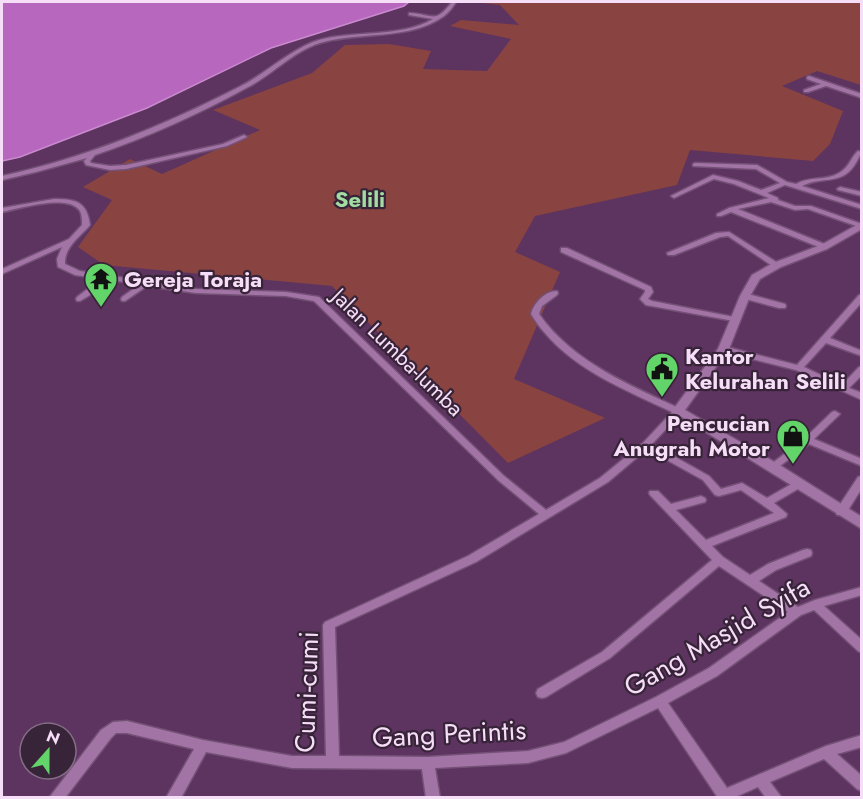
<svg xmlns="http://www.w3.org/2000/svg" width="863" height="799" font-family="Jost,sans-serif">
<style>
.green{fill:#894441}
.water{fill:#b767bd;stroke:#ca8acf;stroke-width:1.5}
.lines{fill:none;stroke-linecap:round;stroke-linejoin:round}
.street-casing{stroke:#745076;stroke-width:3}
.secondary-casing{stroke:#745076;stroke-width:3}
.street{fill:#a274a5;fill-rule:evenodd}
.secondary{fill:#a274a5;fill-rule:evenodd}
.labels{text-anchor:middle;stroke-width:4.5;stroke-linejoin:round;paint-order:stroke}
.far-quarter-label{font-size:22px;font-weight:bold;fill:#a2dca2;stroke:#372438}
.poi-label{font-size:22px;font-weight:bold;fill:#f6ddf8;stroke:#372438;text-anchor:start}
.street-label{font-size:22px;fill:#f6ddf8;stroke:#372438}
.near-street-label{font-size:27px;fill:#f6ddf8;stroke:#372438}
</style>
<rect width="100%" height="100%" fill="#5d3360"/>
<polygon class="green" points="474,2 861,2 861,85 817,71 782,86 843,111 830,144 813,161 690,150 677,185 535,216 515,252 560,272 514,379 605,418 508,463 332,286 104,265 78,247 112,200 83,187 130,159 162,174 260,130 213,110 312,73 345,45 389,44 431,51 423,69 487,71 511,39 450,26 461,20 519,25 500,5"/>
<polygon class="water" points="2,2 409,2 404,6 271,48 147,108 20,157 2,161"/>
<g class="lines">
<g class="street-casing">
<g id="street">
<path d="M452 2H456C453 7 449 12 444 16 410 41 359 31 320 43 294 51 274 73 250 86 201 113 148 137 95 155L90 161 91 163 110 166 126 165 223 144 244 135 247 137 227 146 126 169 110 170 86 165 84 161 87 158 36 172 2 180V176C85 158 163 126 239 87 265 74 286 53 313 42 349 29 399 39 433 19L409 15V13C434 14 434 25 452 2Z"/>
<polygon points="809,76 862,94 862,98 826,86 808,92 804,92 804,90 821,84 807,79 807,77"/>
<path d="M858 151 862 152V156L860 155C845 189 827 174 802 186L862 205V209L785 185 767 193 778 198V200L795 206H811L862 224V228L808 209 795 210 771 202 738 209 827 245V249H824L731 212 721 216H717V214L729 208 769 198 734 184 714 179 676 197 674 198 671 196 713 175 738 181 761 190 780 183 756 169 693 166V164L695 163 757 165 787 182 796 184C809 176 826 181 839 173 849 168 851 157 858 151Z"/>
<polygon points="840,187 862,192 862,196 838,190 837,189"/>
<path d="M54 199C75 199 87 201 90 225 80 237 64 247 65 264L80 271 196 289 286 292 319 297 504 476 546 510 600 478 643 443 672 412C628 391 577 371 545 333 539 327 535 320 531 314 534 303 545 291 557 291L558 293 557 295 542 306 539 314C573 362 629 385 681 409L683 411 652 444 709 476 721 489 742 483 767 498 795 482H803L804 484 803 486 774 503 787 514 786 517 712 546 723 557 750 575 768 564 803 550 807 549 811 550 812 553 811 556 776 570 759 581 798 607 815 600 862 587V595L824 606 862 640V653L858 651 814 610 801 615 717 676 668 703 727 788 826 746 862 735V747L837 754 862 776V791L857 789 824 759 770 782 782 798H766L758 787 733 798H718L658 708 566 753 528 763 435 768 440 798H426L422 769 292 768 206 752 181 798H166L194 749 127 733H116L111 738 65 798H49L101 730 113 722 127 721 203 740 292 756H326L323 625 325 622 468 556 539 514 498 480 314 301 286 296 196 293 147 286 125 301H122L121 299 122 297 139 285 119 281 95 292 80 301H77L76 299 77 297 89 288 110 280 75 275 58 267 57 259 62 247 2 274V269L69 239 82 225C82 220 82 215 80 211 68 193 19 209 2 212V208ZM647 449 703 480 715 495 719 496 741 490 774 513 706 540 676 510 705 502 706 500 705 498 701 496 671 504 658 491H650L649 493 650 495 712 560 602 652 538 689 536 693 538 697 542 698 546 697 610 658 719 566 788 612 709 668 656 697 564 742 528 751 428 757 339 756 335 627 476 562 608 482Z"/>
<polygon points="729,232 781,265 777,267 774,267 728,236 720,237 674,255 668,255 667,253 716,233"/>
<polygon points="561,248 567,248 651,287 653,292 648,299 652,301 734,317 738,319 734,321 646,305 640,299 645,292 645,290 561,252"/>
<polygon points="742,294 748,294 785,304 786,306 785,308 779,308 742,298 741,296"/>
<polygon points="859,295 862,295 862,302 830,338 862,351 862,356 826,343 804,367 842,385 859,367 862,367 862,375 849,388 862,393 862,400 796,370 720,351 719,349 723,346 797,365"/>
<polygon points="835,411 840,414 838,416 814,439 862,459 862,466 809,444 776,469 770,469 768,467 770,465 805,438 832,412"/>
<polygon points="862,476 862,488 845,515 837,515 836,512 837,509 858,477"/>
</g>
</g>
<g class="secondary-casing">
<polygon id="secondary" points="862,222 862,229 827,249 781,267 760,279 750,296 729,349 685,410 778,464 862,517 862,529 672,411 718,349 740,296 752,275 773,263 821,245"/>
</g>
<use href="#street" class="street"/>
<use href="#secondary" class="secondary"/>
</g>
<defs>
<g id="temple-pin" transform="scale(1.725)"><path d="M0 17L-7.5 6A9.5 9.5 0 1 1 7.5 6Z" fill="#63d469" stroke="#372438"/><path d="M0-6L5-2H3V0L6.5 2.5H4V6H1.5V3h-3V6H-4V2.5H-6.5L-3 0V-2H-5Z" fill="#111"/></g>
<g id="civic-pin" transform="scale(1.725)"><path d="M0 17L-7.5 6A9.5 9.5 0 1 1 7.5 6Z" fill="#63d469" stroke="#372438"/><path d="M-.6-6.5H3V-4.5H.6V-3L4-1V1h2V6H-6V1h2V-1L-.6-3ZM-1.2 2.5V6h2.4V2.5Z" fill="#111"/></g>
<g id="shop-pin" transform="scale(1.725)"><path d="M0 17L-7.5 6A9.5 9.5 0 1 1 7.5 6Z" fill="#63d469" stroke="#372438"/><path d="M-5-2.5h2.3a2.7 3.5 0 0 1 5.4 0H5L5.5 6h-11ZM-1.5-2.5h3a1.5 2.3 0 0 0-3 0Z" fill="#111"/></g>
</defs>
<g fill-rule="evenodd">
<use href="#temple-pin" x="101" y="279"/>
<use href="#civic-pin" x="662" y="369"/>
<use href="#shop-pin" x="793" y="436"/>
</g>
<g class="labels">
<g class="far-quarter-label">
<text x="360" y="207">Selili</text>
</g>
<g class="poi-label">
<text x="124" y="287">Gereja Toraja</text>
<text x="685" y="364">Kantor<tspan x="685" dy="25">Kelurahan Selili</tspan></text>
<text x="770" y="431" text-anchor="end">Pencucian<tspan x="770" dy="25">Anugrah Motor</tspan></text>
</g>
<g class="street-label">
<text transform="translate(398 352) rotate(44)" y="8">Jalan Lumba-lumba</text>
</g>
<g class="near-street-label">
<text transform="translate(717 637) rotate(-30)" y="9">Gang Masjid Syifa</text>
<text transform="translate(307 692) rotate(-88)" y="9">Cumi-cumi</text>
<text transform="translate(449 734) rotate(-3)" y="9">Gang Perintis</text>
</g>
</g>
<rect width="863" height="799" fill="none" stroke="#f6ddf8" stroke-width="6"/>
<g transform="translate(48 751) rotate(21)"><circle r="28" fill="#372438" stroke="#836e85" stroke-width="1.5"/>
<path d="M0-4.5L10 22L0 15L-10 22Z" fill="#63d469"/>
<text y="-9" font-size="16" font-weight="bold" text-anchor="middle" fill="#f6ddf8">N</text>
</g>
</svg>
